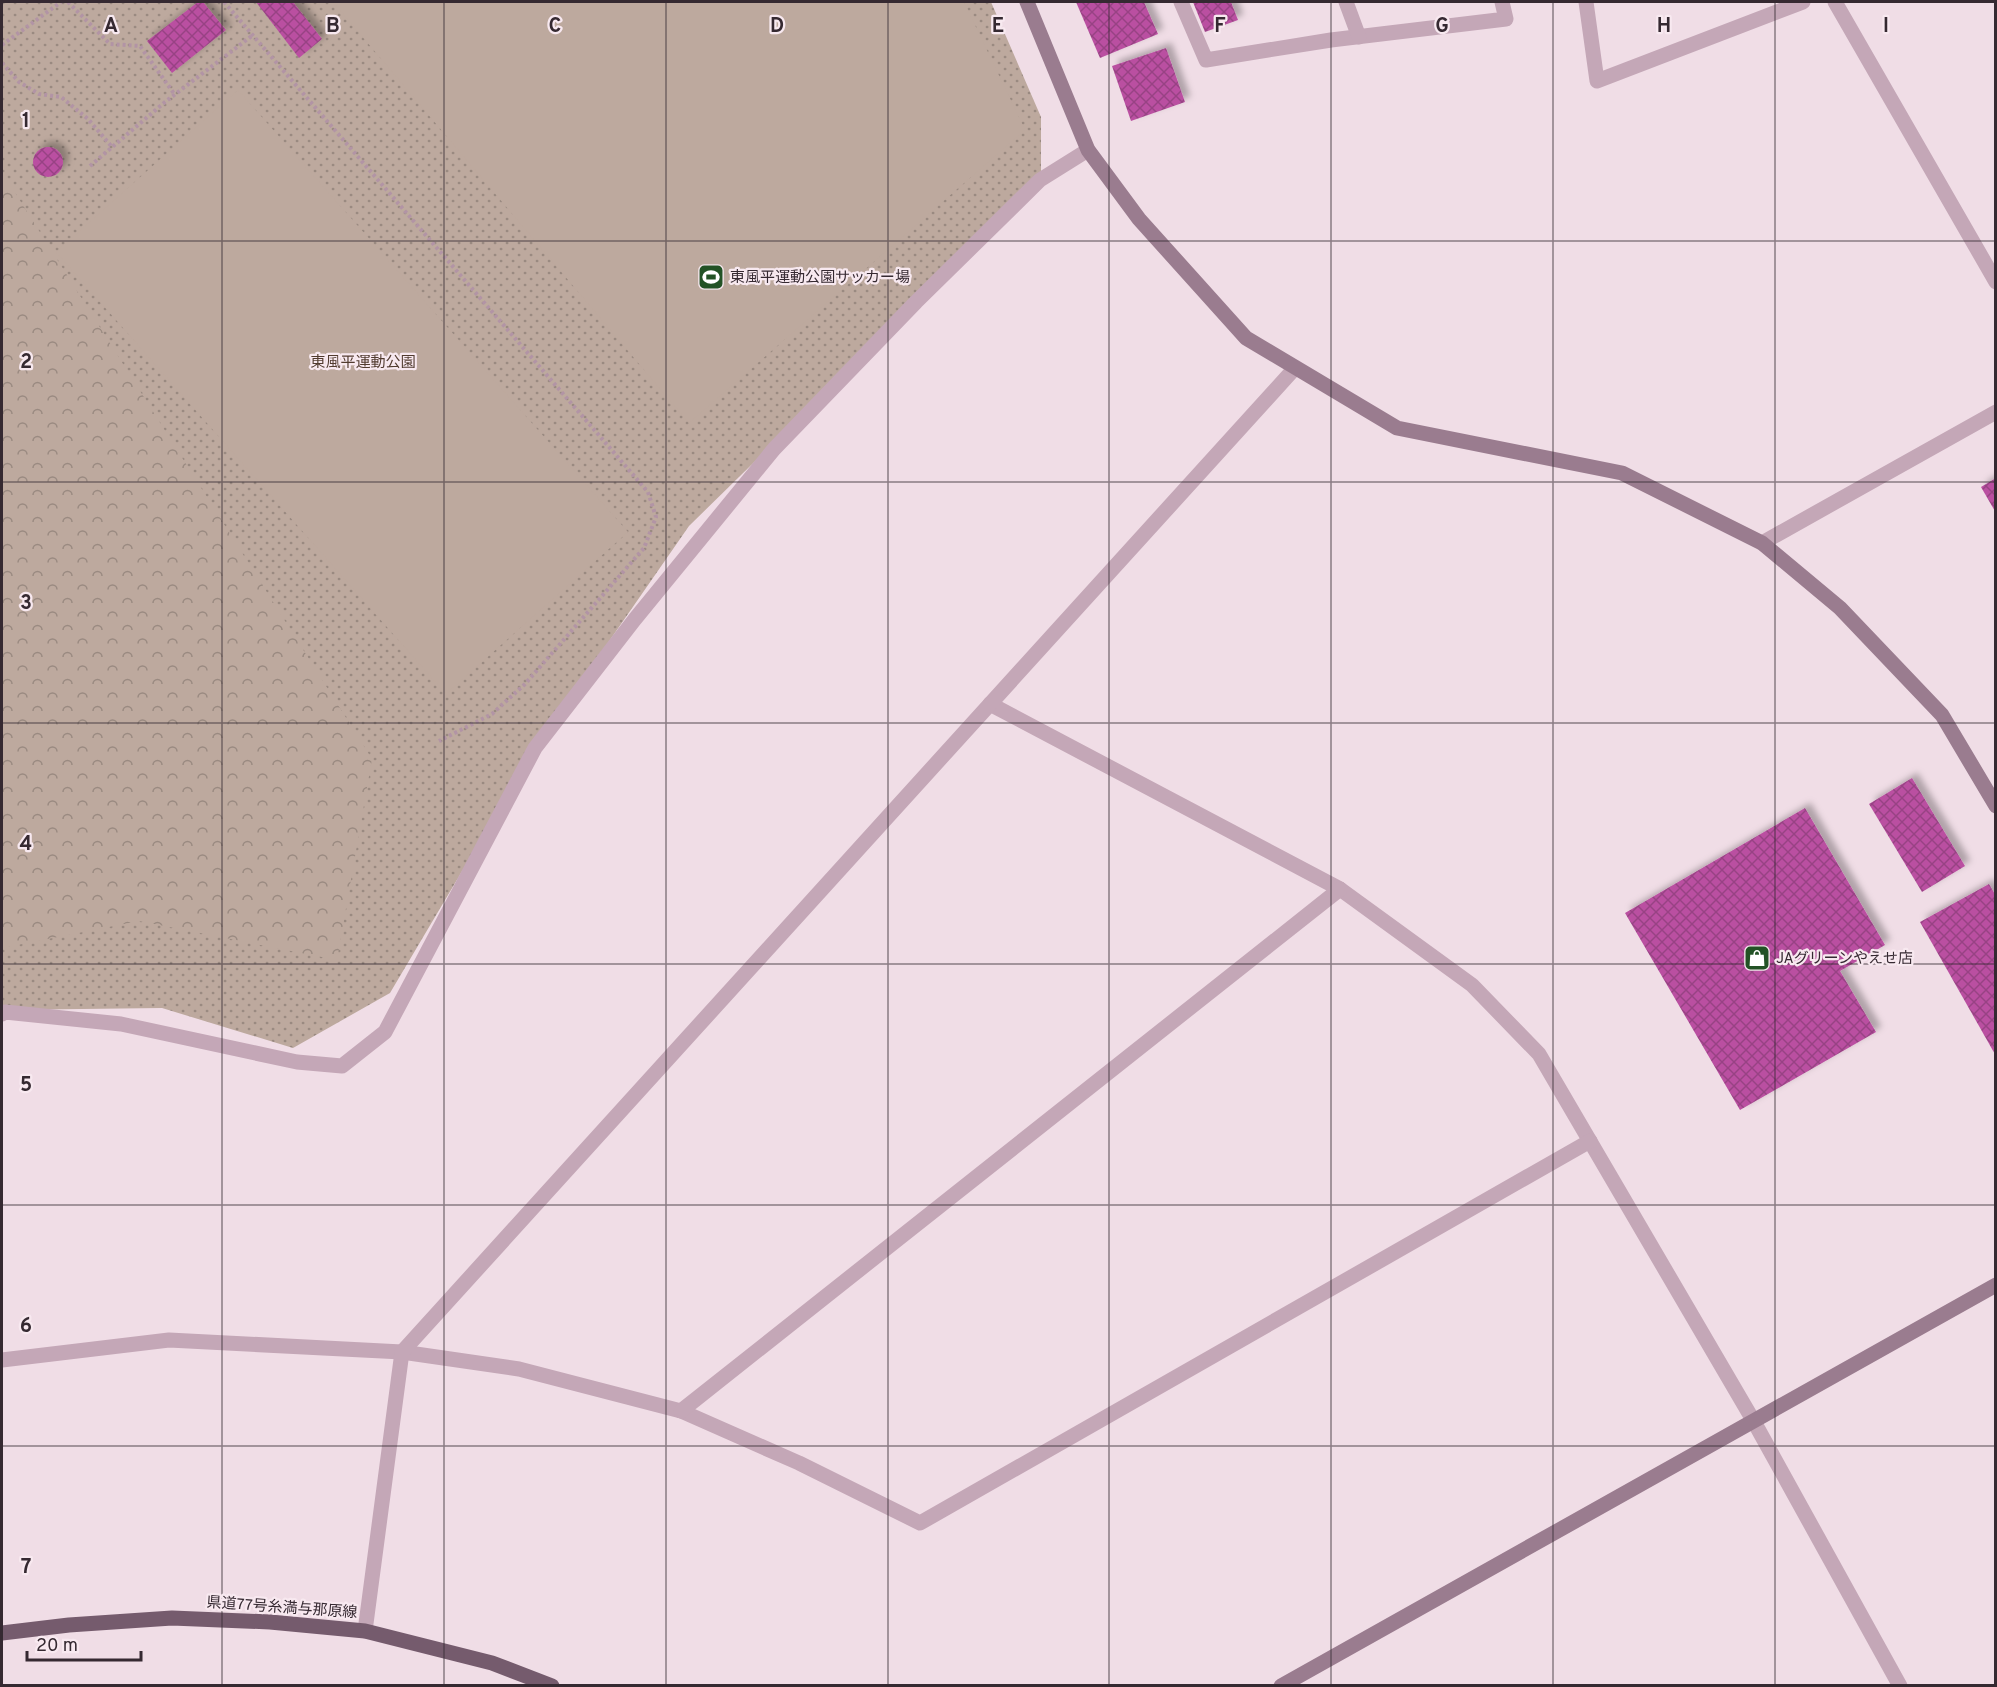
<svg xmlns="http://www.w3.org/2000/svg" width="1997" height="1687" font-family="Overpass,'Noto Sans JP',sans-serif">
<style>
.green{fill:url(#green-dots)}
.forest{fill:url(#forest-crowns)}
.pitch{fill:#bda99e}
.building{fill:url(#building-cross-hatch);filter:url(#shadow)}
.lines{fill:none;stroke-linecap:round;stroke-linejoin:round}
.path{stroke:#b294a5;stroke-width:4;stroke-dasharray:3 3;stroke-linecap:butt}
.street{stroke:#c4a7b7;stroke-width:15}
.secondary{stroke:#9a7c8f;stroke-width:15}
.primary{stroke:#755b6d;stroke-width:15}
.grid{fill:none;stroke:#352931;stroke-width:1.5;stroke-opacity:0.55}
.labels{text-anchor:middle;stroke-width:4.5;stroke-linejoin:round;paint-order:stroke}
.poi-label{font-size:15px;fill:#352931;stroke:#f8e9f0;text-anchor:start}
.park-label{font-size:15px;fill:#513b2f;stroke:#f8e9f0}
.street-label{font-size:15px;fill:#352931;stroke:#f8e9f0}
.grid-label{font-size:20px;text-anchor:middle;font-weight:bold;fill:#352931;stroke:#f8e9f0;stroke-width:4.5;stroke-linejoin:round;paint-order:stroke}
</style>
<defs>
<pattern id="green-dots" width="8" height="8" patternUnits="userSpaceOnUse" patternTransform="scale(1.5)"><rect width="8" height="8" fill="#bda99e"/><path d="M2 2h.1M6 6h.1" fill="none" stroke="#9a8a81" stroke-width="1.8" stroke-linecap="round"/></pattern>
<pattern id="forest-crowns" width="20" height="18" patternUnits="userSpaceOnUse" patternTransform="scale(1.5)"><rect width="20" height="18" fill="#bda99e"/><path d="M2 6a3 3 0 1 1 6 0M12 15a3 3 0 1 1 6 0" fill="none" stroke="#9a8a81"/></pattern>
<pattern id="building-cross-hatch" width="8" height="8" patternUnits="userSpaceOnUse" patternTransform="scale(1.5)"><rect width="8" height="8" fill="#ba50a1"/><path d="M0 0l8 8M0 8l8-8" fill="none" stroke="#984284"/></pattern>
<filter id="shadow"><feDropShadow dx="5.5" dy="-5.5" stdDeviation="3" flood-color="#0004"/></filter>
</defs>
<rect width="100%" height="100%" fill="#f0dde6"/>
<polygon class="green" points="2,2 991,2 1041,117 1041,181 689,526 535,748 390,993 293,1048 162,1008 2,1010"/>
<polygon class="forest" points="2,172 372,759 337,960 139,921 2,948"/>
<g class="pitch">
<polygon points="333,2 964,2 1025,130 689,423"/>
<polygon points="238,90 628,532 446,694 56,252"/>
</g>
<g class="building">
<polygon points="198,2 203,2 226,30 172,73 147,41"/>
<polygon points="256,2 293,2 322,39 299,58"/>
<polygon points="1076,2 1144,2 1158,34 1100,58"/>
<polygon points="1193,2 1231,2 1238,20 1205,32"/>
<polygon points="1166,48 1185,102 1131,121 1112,66"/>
<circle cx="48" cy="162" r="15"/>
<polygon points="1996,478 1996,513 1981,487"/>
<polygon points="1912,778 1965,866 1922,892 1869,804"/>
<polygon points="1805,808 1885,945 1840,971 1876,1032 1740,1110 1625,913"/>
<polygon points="1989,884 1996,896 1996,1056 1920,922"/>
</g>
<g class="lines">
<g class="path">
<polyline points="68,2 110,44 140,46 175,95"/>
<polyline points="224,2 648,492 656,517 644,548 525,684 492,714 439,741"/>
<polyline points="2,45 61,2"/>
<polyline points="2,63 19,82 39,94 61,97 88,119 112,147"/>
<polyline points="90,166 165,102 253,35"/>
</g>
<g class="street">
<polyline points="1181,2 1206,60 1331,40 1506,19 1502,2"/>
<polyline points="1346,2 1359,37"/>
<polyline points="1586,2 1597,81 1803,2"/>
<polyline points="1835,2 1996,282"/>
<polyline points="1762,543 1996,412"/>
<polyline points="990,704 1340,889 1472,985 1539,1054 1753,1420 1900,1686"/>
<polyline points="2,1014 5,1012 121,1024 297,1062 342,1066 385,1032 535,748 635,619 774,449 916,302 1040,180 1088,150"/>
<polyline points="2,1360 169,1340 402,1352 519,1369 681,1411 799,1463 920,1523 1590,1141"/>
<polyline points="681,1411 1340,889"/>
<polyline points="365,1631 402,1352 1295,368"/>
</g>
<g class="secondary">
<polyline points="1027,2 1088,150 1139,219 1246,338 1397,428 1622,473 1762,543 1840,608 1942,715 1996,806"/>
<polyline points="1281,1686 1996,1285"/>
</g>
<polyline class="primary" points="2,1633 69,1625 172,1618 270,1622 365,1631 492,1663 552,1686"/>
</g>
<path class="grid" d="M222 2V1686M444 2V1686M666 2V1686M888 2V1686M1109 2V1686M1331 2V1686M1553 2V1686M1775 2V1686M2 241H1996M2 482H1996M2 723H1996M2 964H1996M2 1205H1996M2 1446H1996"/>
<defs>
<g id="stadium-square" transform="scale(1.35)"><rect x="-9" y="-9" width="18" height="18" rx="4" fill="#225225" stroke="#f8e9f0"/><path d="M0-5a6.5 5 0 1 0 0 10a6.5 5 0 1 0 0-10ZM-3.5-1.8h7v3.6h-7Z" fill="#fff"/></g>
<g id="shop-square" transform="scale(1.35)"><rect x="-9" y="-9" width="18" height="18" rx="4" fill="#225225" stroke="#f8e9f0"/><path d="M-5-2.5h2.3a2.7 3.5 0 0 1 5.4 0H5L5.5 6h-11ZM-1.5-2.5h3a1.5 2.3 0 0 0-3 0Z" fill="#fff"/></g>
</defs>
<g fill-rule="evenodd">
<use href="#stadium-square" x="711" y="277"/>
<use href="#shop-square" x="1757" y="958"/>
</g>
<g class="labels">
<g class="poi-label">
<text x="730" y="282">東風平運動公園サッカー場</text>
<text x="1776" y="963">JAグリーンやえせ店</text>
</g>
<g class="park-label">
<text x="363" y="367">東風平運動公園</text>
</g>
<g class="street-label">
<text transform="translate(282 1607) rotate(4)" y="5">県道77号糸満与那原線</text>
</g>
</g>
<g class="grid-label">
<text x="111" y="32">A</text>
<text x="333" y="32">B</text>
<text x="555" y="32">C</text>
<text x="777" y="32">D</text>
<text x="998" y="32">E</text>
<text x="1220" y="32">F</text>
<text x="1442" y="32">G</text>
<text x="1664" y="32">H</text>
<text x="1886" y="32">I</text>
<text x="26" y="127">1</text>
<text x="26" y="368">2</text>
<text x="26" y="609">3</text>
<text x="26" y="850">4</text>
<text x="26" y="1091">5</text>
<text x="26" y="1332">6</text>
<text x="26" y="1573">7</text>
</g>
<rect width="1997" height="1687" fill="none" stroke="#352931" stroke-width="6"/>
<path d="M27 1651v9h114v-9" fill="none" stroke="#352931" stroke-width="3"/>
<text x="36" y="1651" font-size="18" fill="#352931" stroke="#f8e9f0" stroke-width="4.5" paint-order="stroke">20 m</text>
</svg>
